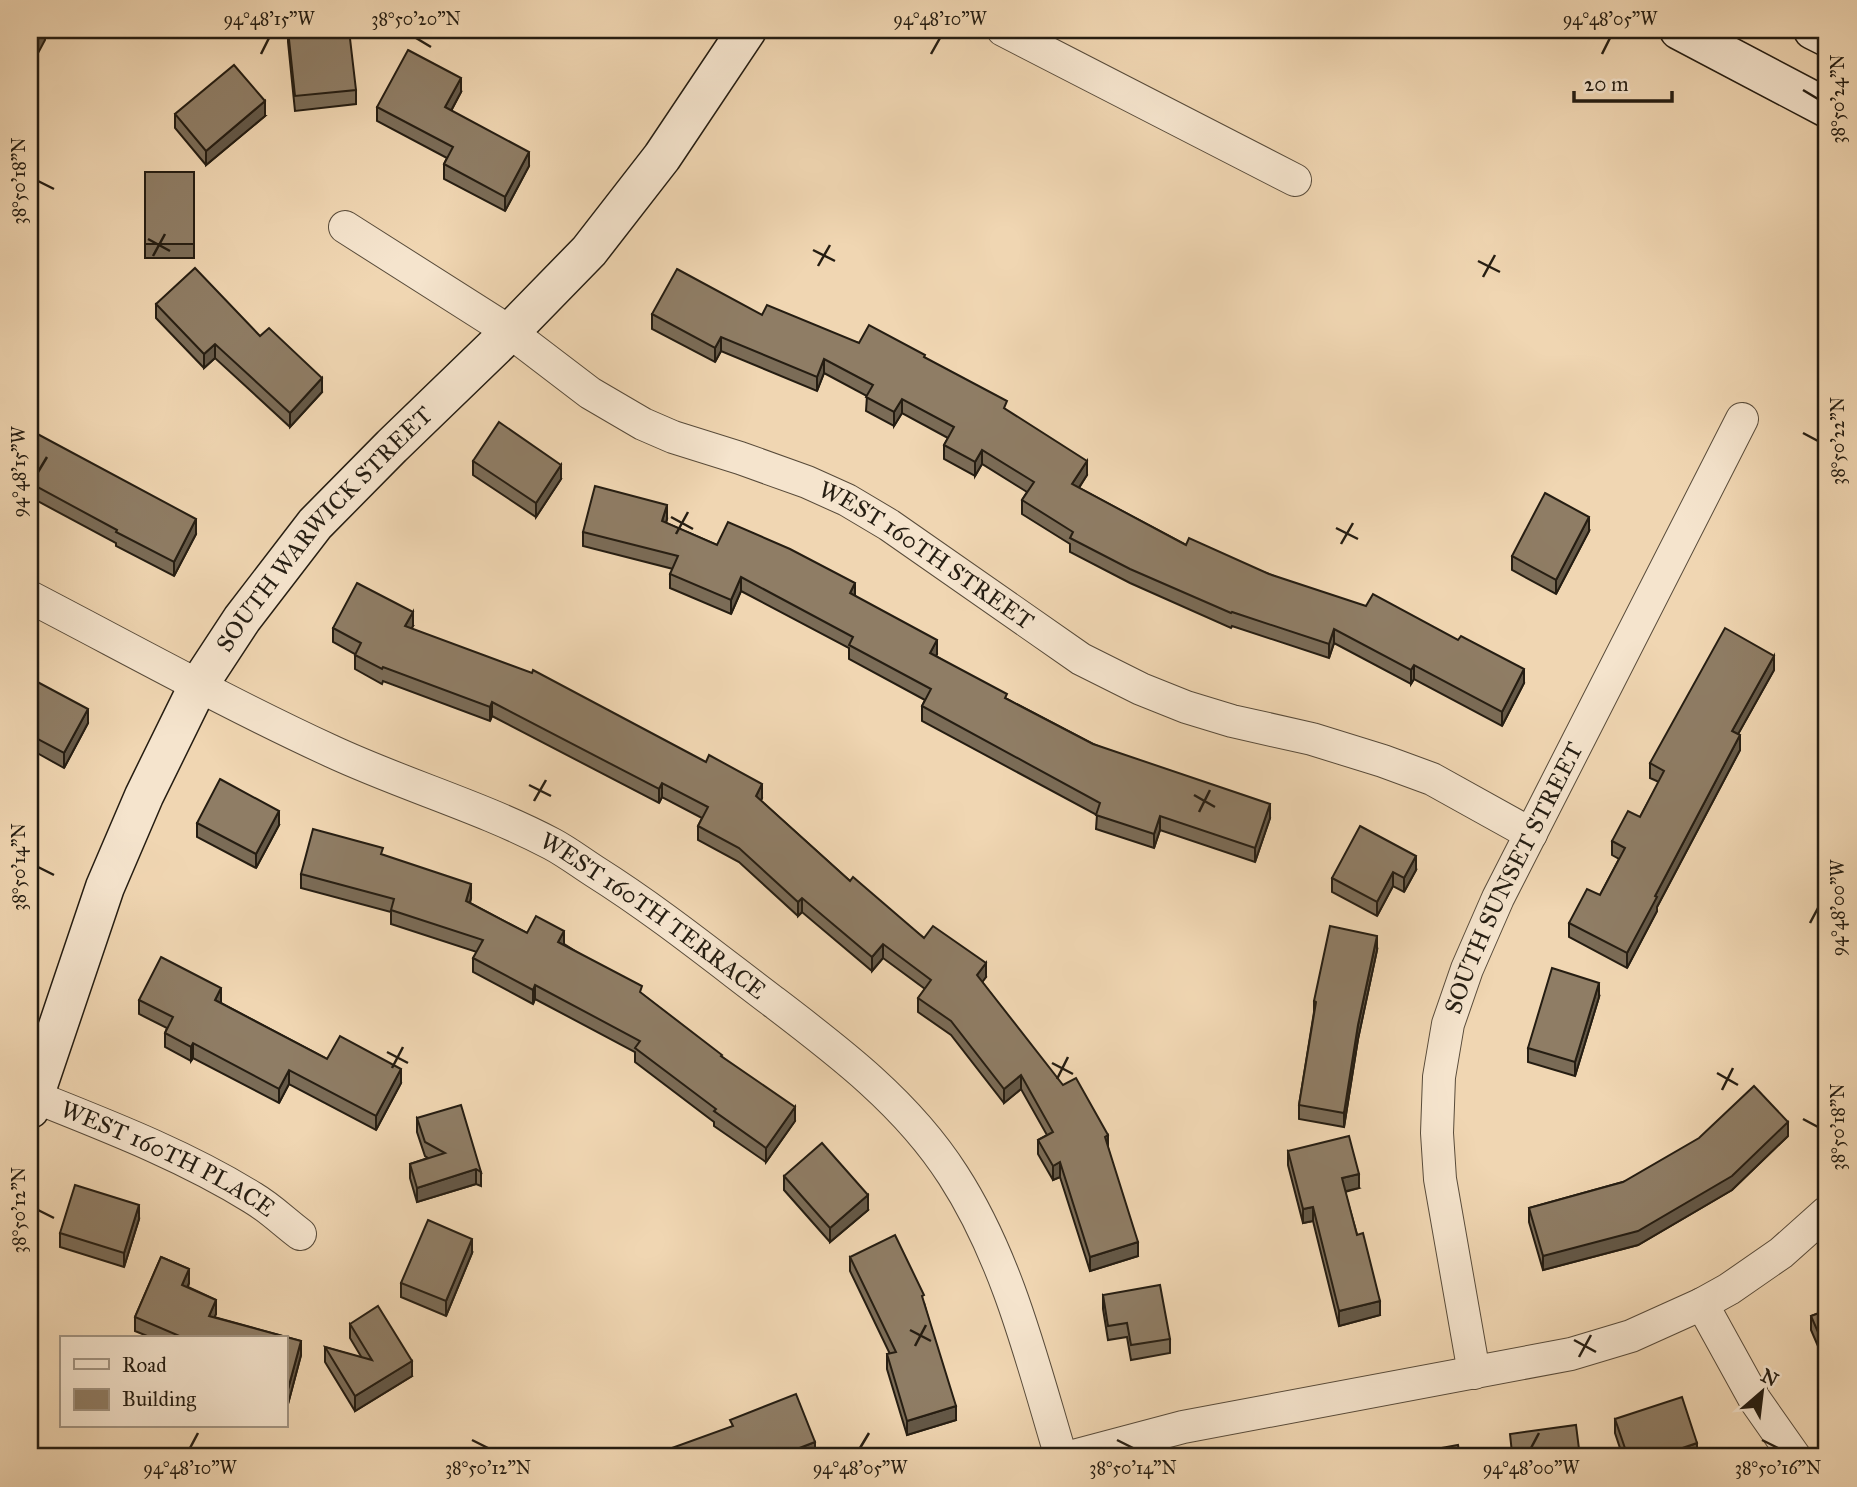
<svg xmlns="http://www.w3.org/2000/svg" width="1857" height="1487" font-family="'IM FELL Great Primer',serif">
<style>
.lines{fill:none;stroke-linecap:round;stroke-linejoin:round}
.street-casing{stroke:#584b3a;stroke-width:34}
.secondary-casing{stroke:#251d12;stroke-width:41}
.street{stroke:#f5e4cd;stroke-width:32}
.secondary{stroke:#f5e4cd;stroke-width:38}
.wall{fill:#7b6c57;stroke:#251d12;stroke-width:2}
.shaded-wall{fill:#645847;stroke:#251d12;stroke-width:2}
.building{fill:#8f7d65;stroke:#251d12;stroke-width:2}
.ticks{fill:none;stroke:#251d12;stroke-width:2.5}
.labels{text-anchor:middle;stroke-width:7;stroke-linejoin:round;paint-order:stroke}
.street-label{font-size:24px;fill:#251d12;stroke:#f5e4cd}
.neatline{fill:none;stroke:#251d12;stroke-width:2.5}
.ticks-label{font-size:18px;text-anchor:middle;fill:#251d12}
</style>
<rect width="100%" height="100%" fill="#f0d6b2"/>
<filter id="stains"><feTurbulence type="fractalNoise" baseFrequency=".00286" numOctaves="4"/><feColorMatrix values="0 0 0 0 .2 0 0 0 0 .09 0 0 0 0 .02 0 0 0 .5 -.17"/></filter>
<radialGradient id="worn" r=".72"><stop offset=".6" stop-color="#630" stop-opacity="0"/><stop offset="1" stop-color="#630" stop-opacity=".3"/></radialGradient>
<g class="lines">
<g class="street-casing">
<g id="street">
<polyline points="1003,30 1295,180"/>
<path id="s1" d="M345 227 510 332 590 393 643 424 673 437 740 458 807 482 847 500 889 525 1081 659 1141 689 1186 707 1232 721 1312 739 1383 761 1432 779 1531 834"/>
<path id="s2" d="M30 597C130 649 229 704 331 751 404 785 482 807 552 844 567 852 580 862 594 871 656 910 713 956 771 1000 838 1051 907 1103 953 1175 1008 1260 1032 1361 1061 1457"/>
<path id="s3" d="M30 1095C105 1125 184 1155 253 1198 270 1208 284 1222 300 1234"/>
<polyline points="1702,1304 1755,1400 1795,1457"/>
<path id="s4" d="M1474 1373 1440 1179 1437 1133 1439 1077 1448 1024 1467 969 1498 898 1742 419"/>
<polyline points="1070,1457 1183,1427 1571,1354 1631,1336 1702,1304 1729,1289 1781,1253 1827,1212"/>
</g>
</g>
<g class="secondary-casing">
<g id="secondary">
<polyline points="1679,30 1827,108"/>
<polyline points="1813,30 1827,37"/>
<path id="s5" d="M30 1109 105 887 144 796 198 686 242 619 315 524 392 446 510 332 589 251 662 157 747 30"/>
</g>
</g>
<use href="#street" class="street"/>
<use href="#secondary" class="secondary"/>
</g>
<g class="wall">
<polygon points="288,30 356,90 356,104 295,111 288,42"/>
<polygon points="461,92 451,111 529,166 505,211 444,179 444,164 447,158 377,121 377,107"/>
<polygon points="175,114 265,116 206,165 175,128"/>
<rect x="145" y="172" width="49" height="86"/>
<polygon points="156,304 260,336 322,392 290,427 215,358 204,368 156,318"/>
<polygon points="652,314 762,315 859,343 925,358 1007,411 1087,475 1079,488 1186,545 1269,574 1524,683 1502,726 1414,679 1411,684 1334,643 1329,658 1232,626 1231,628 1130,583 1070,552 1070,544 1022,514 1022,500 1027,492 982,464 975,476 944,459 944,445 948,438 902,413 894,426 866,411 867,396 824,373 817,391 721,351 715,362 652,329"/>
<polygon points="30,430 196,534 174,576 116,546 116,543 30,497"/>
<polygon points="473,461 561,479 536,517 473,475"/>
<polygon points="667,519 666,523 717,545 855,596 937,654 936,656 1007,699 1093,744 1270,818 1255,862 1160,830 1154,848 1096,829 1097,815 922,721 922,706 925,700 849,659 849,648 741,591 731,614 670,588 670,574 673,569 583,546 583,532"/>
<polygon points="1589,531 1556,594 1512,570 1512,556"/>
<polygon points="413,626 411,629 762,798 761,801 850,881 924,938 986,977 982,982 1108,1148 1138,1256 1090,1271 1060,1177 1053,1180 1038,1154 1038,1140 1047,1135 1021,1089 1004,1103 951,1035 918,1012 918,998 925,989 883,958 872,971 802,912 798,916 739,862 698,840 698,826 702,818 662,797 659,803 492,716 490,721 383,681 382,684 355,669 355,654 333,642 333,628"/>
<polygon points="1774,670 1738,734 1740,750 1657,907 1657,911 1627,968 1569,937 1569,923 1600,895 1619,859 1612,855 1612,841 1640,817 1659,782 1650,778 1650,763"/>
<polygon points="30,678 88,723 64,768 30,749"/>
<polygon points="197,823 279,825 256,868 197,837"/>
<polygon points="383,855 471,898 470,903 527,933 564,944 642,994 722,1057 795,1121 766,1162 714,1126 714,1122 635,1062 635,1052 535,999 533,1004 473,972 473,958 477,952 391,924 391,912 301,888 301,874"/>
<polygon points="1416,870 1404,892 1393,886 1377,916 1332,892 1332,878"/>
<polygon points="1377,950 1358,1039 1344,1127 1299,1119 1299,1105 1314,1012 1314,1001"/>
<polygon points="1599,997 1575,1076 1528,1062 1528,1048"/>
<polygon points="139,1000 221,1003 327,1059 401,1083 376,1130 289,1084 279,1103 193,1058 191,1061 165,1047 165,1033 167,1028 139,1014"/>
<polygon points="417,1118 481,1172 481,1186 476,1184 417,1202 410,1178 410,1164 428,1158 425,1156 417,1132"/>
<polygon points="1788,1136 1732,1190 1638,1245 1543,1270 1529,1222 1529,1208"/>
<polygon points="1288,1151 1359,1188 1345,1192 1380,1315 1339,1326 1313,1221 1303,1223 1288,1165"/>
<polygon points="784,1176 868,1210 830,1242 784,1190"/>
<polygon points="139,1219 124,1267 60,1247 60,1233"/>
<polygon points="472,1253 446,1316 401,1297 401,1283"/>
<polygon points="161,1257 189,1269 189,1283 188,1287 216,1300 216,1314 214,1317 301,1341 301,1355 288,1404 285,1403 285,1338 152,1338 135,1331 135,1317"/>
<polygon points="850,1257 924,1303 956,1420 907,1435 887,1369 887,1354 890,1354 850,1271"/>
<polygon points="1103,1295 1170,1339 1170,1353 1131,1360 1127,1337 1108,1340 1103,1309"/>
<polygon points="1827,1310 1821,1353 1811,1330 1811,1316"/>
<polygon points="350,1324 412,1376 355,1411 325,1362 325,1347 362,1358 350,1338"/>
<polygon points="1615,1419 1697,1457 1623,1457 1615,1433"/>
</g>
<g class="shaded-wall">
<polygon points="43,30 45,30 45,40 30,68 30,54"/>
<polygon points="461,78 461,92 445,122 445,107"/>
<polygon points="265,101 265,116 206,165 206,151"/>
<polygon points="529,152 529,166 505,211 505,197"/>
<polygon points="721,337 721,351 715,362 715,348"/>
<polygon points="215,344 215,358 204,368 204,354"/>
<polygon points="824,359 824,373 817,391 817,377"/>
<polygon points="322,378 322,392 290,427 290,413"/>
<polygon points="902,399 902,413 894,426 894,412"/>
<polygon points="982,450 982,464 975,476 975,462"/>
<polygon points="1087,461 1087,475 1072,498 1072,484"/>
<polygon points="561,465 561,479 536,517 536,503"/>
<polygon points="667,505 667,519 662,535 662,521"/>
<polygon points="1589,517 1589,531 1556,594 1556,580"/>
<polygon points="196,519 196,534 174,576 174,562"/>
<polygon points="741,577 741,591 731,614 731,600"/>
<polygon points="855,583 855,597 850,593"/>
<polygon points="413,612 413,626 405,640 405,626"/>
<polygon points="1334,629 1334,643 1329,658 1329,644"/>
<polygon points="937,640 937,654 930,667 930,653"/>
<polygon points="1774,656 1774,670 1732,745 1732,731"/>
<polygon points="1414,665 1414,679 1411,684 1411,670"/>
<polygon points="1524,669 1524,683 1502,726 1502,712"/>
<polygon points="492,702 492,716 490,721 490,707"/>
<polygon points="88,709 88,723 64,768 64,753"/>
<polygon points="1740,735 1740,750 1657,907 1657,911 1627,968 1627,953 1655,896"/>
<polygon points="662,783 662,797 659,803 659,789"/>
<polygon points="762,784 762,798 756,810 756,796"/>
<polygon points="1270,804 1270,818 1255,862 1255,848"/>
<polygon points="279,811 279,825 256,868 256,854"/>
<polygon points="1160,816 1160,830 1154,848 1154,834"/>
<polygon points="1416,856 1416,870 1404,892 1404,878"/>
<polygon points="1393,872 1393,886 1377,916 1377,902"/>
<polygon points="471,884 471,898 466,915 466,901"/>
<polygon points="802,898 802,912 798,916 798,902"/>
<polygon points="564,931 564,946 558,942"/>
<polygon points="1377,936 1377,950 1358,1039 1344,1127 1344,1113 1358,1025"/>
<polygon points="883,944 883,958 872,971 872,957"/>
<polygon points="986,963 986,977 977,989 977,975"/>
<polygon points="1599,983 1599,997 1575,1076 1575,1062"/>
<polygon points="535,985 535,999 533,1004 533,990"/>
<polygon points="221,988 221,1002 215,1014 215,1000"/>
<polygon points="193,1043 193,1058 191,1061 191,1047"/>
<polygon points="401,1069 401,1083 376,1130 376,1116"/>
<polygon points="289,1070 289,1084 279,1103 279,1089"/>
<polygon points="1021,1075 1021,1089 1004,1103 1004,1089"/>
<polygon points="795,1107 795,1121 766,1162 766,1148"/>
<polygon points="1788,1122 1788,1136 1732,1190 1638,1245 1543,1270 1543,1256"/>
<polygon points="1108,1135 1108,1149 1105,1137"/>
<polygon points="1060,1162 1060,1177 1053,1180 1053,1166"/>
<polygon points="476,1169 476,1184 417,1202 417,1188"/>
<polygon points="1359,1174 1359,1188 1342,1192 1342,1178"/>
<polygon points="868,1195 868,1210 830,1242 830,1228"/>
<polygon points="139,1205 139,1219 124,1267 124,1253"/>
<polygon points="1313,1207 1313,1221 1303,1223 1303,1209"/>
<polygon points="472,1239 472,1253 446,1316 446,1301"/>
<polygon points="1138,1242 1138,1256 1090,1271 1090,1257"/>
<polygon points="189,1269 189,1283 182,1299 182,1285"/>
<polygon points="216,1300 216,1314 209,1330 209,1316"/>
<polygon points="1380,1301 1380,1315 1339,1326 1339,1311"/>
<polygon points="1827,1337 1827,1351 1821,1353 1821,1339"/>
<polygon points="301,1341 301,1355 288,1404 288,1389"/>
<polygon points="412,1361 412,1376 355,1411 355,1396"/>
<polygon points="956,1406 956,1420 907,1435 907,1421"/>
<polygon points="815,1442 815,1456 811,1457 776,1457"/>
<polygon points="1697,1443 1697,1457 1656,1457"/>
</g>
<g class="building">
<polygon points="30,30 43,30 30,54"/>
<polygon points="288,30 349,30 356,90 295,96"/>
<polygon points="408,50 461,78 445,107 529,152 505,197 444,164 453,147 377,107"/>
<polygon points="234,65 265,101 206,151 175,114"/>
<rect x="145" y="172" width="49" height="72"/>
<polygon points="195,268 260,336 269,328 322,378 290,413 215,344 204,354 156,304"/>
<polygon points="677,269 762,315 767,305 859,343 869,325 925,355 924,357 1007,401 1004,408 1087,461 1072,484 1186,545 1189,538 1269,574 1366,606 1373,594 1458,640 1461,636 1524,669 1502,712 1414,665 1411,670 1334,629 1329,644 1232,612 1231,613 1130,569 1070,538 1073,532 1022,500 1034,482 982,450 975,462 944,445 954,427 902,399 894,412 866,397 873,385 824,359 817,377 721,337 715,348 652,314"/>
<polygon points="499,422 561,465 536,503 473,461"/>
<polygon points="30,430 196,519 174,562 116,532 117,530 30,483"/>
<polygon points="595,486 667,505 662,521 717,545 728,522 790,549 855,583 850,593 937,640 930,653 1007,694 1005,698 1093,744 1270,804 1255,848 1160,816 1154,834 1096,815 1100,803 922,706 931,689 849,645 853,637 741,577 731,600 670,574 678,556 583,532"/>
<polygon points="1545,493 1589,517 1556,580 1512,556"/>
<polygon points="357,583 413,612 405,626 532,673 533,670 706,762 709,755 762,784 756,796 850,881 853,877 924,938 933,926 986,963 977,975 1063,1085 1076,1078 1108,1135 1105,1137 1138,1242 1090,1257 1060,1162 1053,1166 1038,1140 1053,1132 1021,1075 1004,1089 951,1021 918,998 931,980 883,944 872,957 802,898 798,902 739,848 698,826 708,807 662,783 659,789 492,702 490,707 383,667 382,669 355,655 361,643 333,628"/>
<polygon points="1725,628 1774,656 1732,731 1740,735 1655,896 1657,897 1627,953 1569,923 1587,889 1600,895 1625,848 1612,841 1628,811 1640,817 1664,771 1650,763"/>
<polygon points="30,678 88,709 64,753 30,735"/>
<polygon points="220,779 279,811 256,854 197,823"/>
<polygon points="1360,826 1416,856 1404,878 1393,872 1377,902 1332,878"/>
<polygon points="313,829 383,848 381,854 471,884 466,901 527,933 536,916 564,931 558,942 642,986 640,992 722,1055 721,1056 795,1107 766,1148 714,1111 716,1109 635,1048 640,1041 535,985 533,990 473,958 483,940 391,910 394,899 301,874"/>
<polygon points="1330,926 1377,936 1358,1025 1344,1113 1299,1105 1316,1002 1314,1001"/>
<polygon points="161,957 221,988 215,1000 327,1059 340,1036 401,1069 376,1116 289,1070 279,1089 193,1043 191,1047 165,1033 173,1017 139,1000"/>
<polygon points="1552,968 1599,983 1575,1062 1528,1048"/>
<polygon points="1754,1086 1788,1122 1732,1176 1638,1231 1543,1256 1529,1208 1623,1182 1699,1138"/>
<polygon points="461,1105 481,1172 476,1169 417,1188 410,1164 445,1153 425,1142 417,1118"/>
<polygon points="1349,1136 1359,1174 1342,1178 1357,1235 1363,1233 1380,1301 1339,1311 1313,1207 1303,1209 1288,1151"/>
<polygon points="822,1143 868,1195 830,1228 784,1176"/>
<polygon points="75,1185 139,1205 124,1253 60,1233"/>
<polygon points="428,1220 472,1239 446,1301 401,1283"/>
<polygon points="895,1235 924,1295 922,1296 956,1406 907,1421 887,1354 896,1352 850,1257"/>
<polygon points="161,1257 189,1269 182,1285 216,1300 209,1316 301,1341 288,1389 285,1389 285,1338 184,1338 135,1317"/>
<polygon points="1160,1285 1170,1339 1131,1345 1127,1323 1108,1326 1103,1295"/>
<polygon points="378,1306 412,1361 355,1396 325,1347 372,1360 350,1324"/>
<polygon points="1827,1310 1827,1337 1821,1339 1811,1316"/>
<polygon points="796,1394 815,1442 776,1457 647,1457 733,1426 730,1420"/>
<polygon points="1682,1397 1697,1443 1656,1457 1628,1457 1615,1419"/>
<polygon points="1576,1425 1580,1457 1489,1457 1512,1453 1510,1434"/>
<polygon points="1458,1445 1460,1457 1427,1457 1425,1451"/>
</g>
<path class="ticks" d="M416 38 431 47M261 54 269 38M931 54 940 38M1602 54 1610 38M1803 90 1818 99M38 181 54 189M148 239 170 251M813 250 835 261M153 256 165 234M1478 261 1500 272M818 266 830 245M1483 277 1495 255M1803 433 1818 441M38 472 47 457M671 517 693 529M1336 528 1358 539M676 534 688 512M1341 544 1353 523M529 785 551 796M1194 795 1215 807M534 801 546 780M1199 812 1210 790M38 867 54 875M1810 923 1818 908M387 1052 408 1063M1052 1063 1073 1074M392 1068 403 1047M1717 1073 1738 1085M1057 1079 1068 1057M1722 1090 1733 1068M1803 1119 1818 1127M38 1210 54 1218M910 1330 931 1341M1574 1340 1596 1352M915 1346 926 1325M1579 1357 1591 1335M472 1440 488 1448M1117 1440 1133 1448M1762 1440 1778 1448M190 1448 198 1433M860 1448 869 1433M1531 1448 1539 1433"/>
<g class="labels">
<g class="street-label">
<text dy="8" stroke="none"><textPath href="#s5" startOffset="658">SOUTH WARWICK STREET</textPath></text>
<text dy="8" stroke="none"><textPath href="#s1" startOffset="672">WEST 160TH STREET</textPath></text>
<text dy="8" stroke="none"><textPath href="#s4" startOffset="513">SOUTH SUNSET STREET</textPath></text>
<text dy="8" stroke="none"><textPath href="#s2" startOffset="702">WEST 160TH TERRACE</textPath></text>
<text dy="8" stroke="none"><textPath href="#s3" startOffset="152">WEST 160TH PLACE</textPath></text>
</g>
</g>
<rect width="1857" height="1487" fill="none" stroke="#f0d6b2" stroke-width="77"/>
<rect x="60" y="1336" width="228" height="91" fill="#f5e4cd" stroke="#a29482" stroke-width="2"/>
<rect x="74" y="1359" width="35" height="10" fill="#f5e4cd" stroke="#a29482" stroke-width="2"/>
<text x="122" y="1372" font-size="21" fill="#251d12">Road</text>
<rect x="74" y="1389" width="35" height="21" fill="#8f7d65" stroke="#a29482" stroke-width="2"/>
<text x="122" y="1406" font-size="21" fill="#251d12">Building</text>
<g transform="translate(1762 1392) rotate(28)" stroke="#f5e4cd" stroke-width="5" paint-order="stroke">
<path d="M0-5L12 26L0 18L-12 26Z" fill="#251d12"/>
<text y="-10" font-size="19" font-weight="bold" text-anchor="middle" fill="#251d12">N</text>
</g>
<path d="M1574 91v10h98v-10" fill="none" stroke="#251d12" stroke-width="3.5"/>
<text x="1584" y="91" font-size="21" fill="#251d12" stroke="#f5e4cd" stroke-width="5" paint-order="stroke">20 m</text>
<rect x="38" y="38" width="1780" height="1410" class="neatline"/>
<g class="ticks-label">
<text x="269" y="25">94°48'15"W</text>
<text x="416" y="25">38°50'20"N</text>
<text x="940" y="25">94°48'10"W</text>
<text x="1610" y="25">94°48'05"W</text>
<text transform="translate(1838 99) rotate(-90)" y="6">38°50'24"N</text>
<text transform="translate(19 181) rotate(-90)" y="6">38°50'18"N</text>
<text transform="translate(1838 441) rotate(-90)" y="6">38°50'22"N</text>
<text transform="translate(19 472) rotate(-90)" y="6">94°48'15"W</text>
<text transform="translate(19 867) rotate(-90)" y="6">38°50'14"N</text>
<text transform="translate(1838 908) rotate(-90)" y="6">94°48'00"W</text>
<text transform="translate(1838 1127) rotate(-90)" y="6">38°50'18"N</text>
<text transform="translate(19 1210) rotate(-90)" y="6">38°50'12"N</text>
<text x="190" y="1474">94°48'10"W</text>
<text x="488" y="1474">38°50'12"N</text>
<text x="860" y="1474">94°48'05"W</text>
<text x="1133" y="1474">38°50'14"N</text>
<text x="1531" y="1474">94°48'00"W</text>
<text x="1778" y="1474">38°50'16"N</text>
</g>
<rect width="100%" height="100%" filter="url(#stains)"/>
<rect width="100%" height="100%" fill="url(#worn)"/>
</svg>
